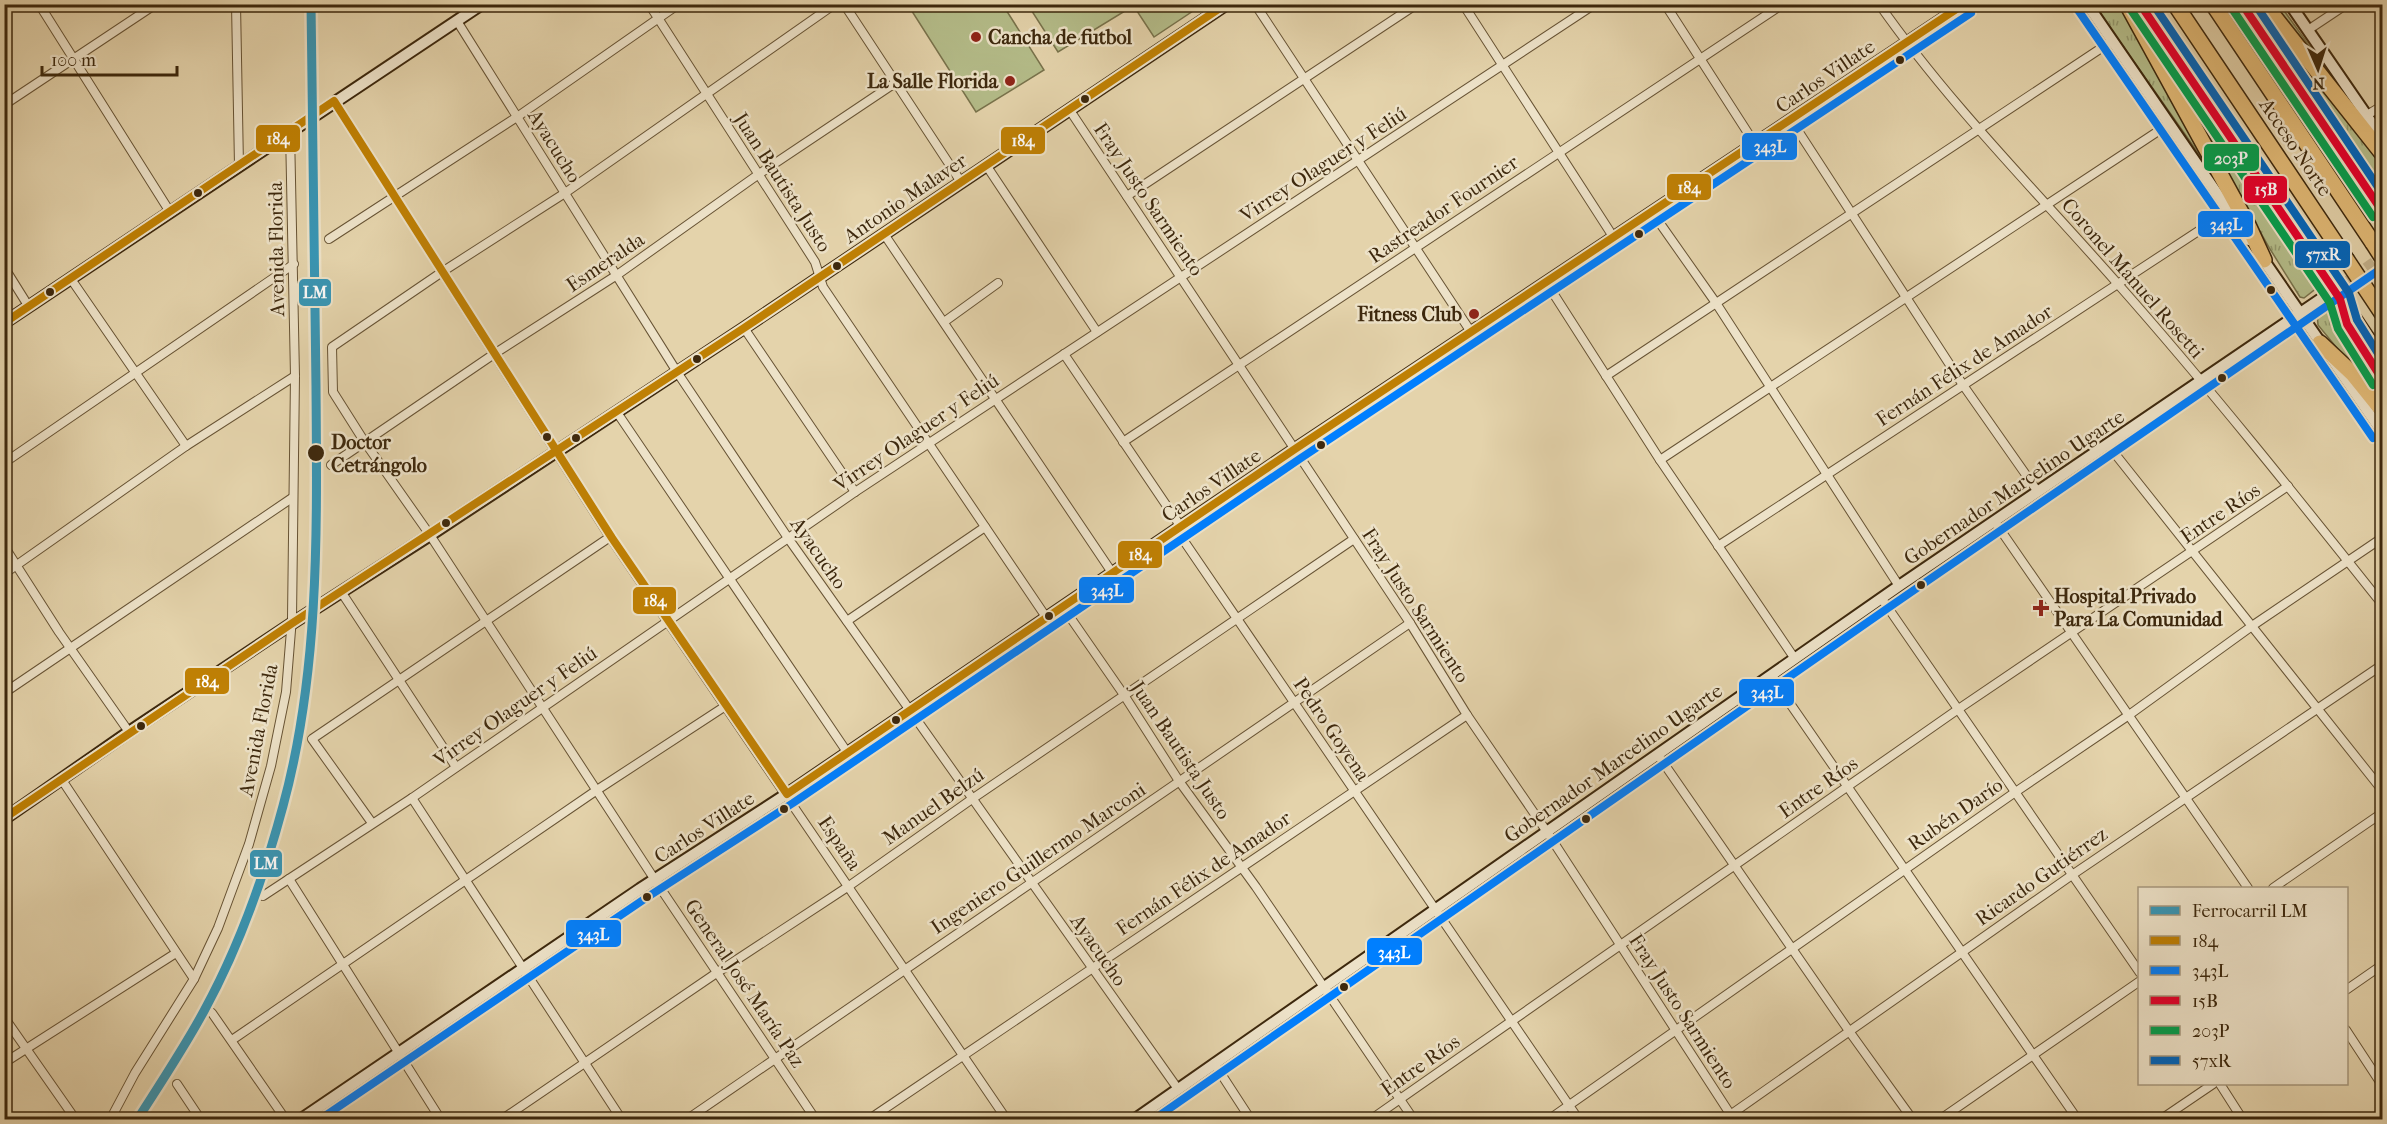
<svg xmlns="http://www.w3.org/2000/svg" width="2387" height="1124" font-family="'IM FELL French Canon',serif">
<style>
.grass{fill:url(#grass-tufts);stroke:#78724b;stroke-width:1.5}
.park{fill:#b4bc89;stroke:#78724b;stroke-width:1.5}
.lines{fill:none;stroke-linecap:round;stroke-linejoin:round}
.secondary-tunnel{stroke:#c3b18b;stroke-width:10;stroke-dasharray:10 5;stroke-linecap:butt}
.street-casing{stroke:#675334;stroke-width:10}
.secondary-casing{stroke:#3d280d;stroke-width:14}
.highway-casing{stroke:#3d280d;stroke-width:18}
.street{stroke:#ede2c8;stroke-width:8}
.secondary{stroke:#ede2c8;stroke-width:10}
.highway{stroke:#e2ba76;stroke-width:15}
.highway-bridge-casing{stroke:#3d280d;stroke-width:18;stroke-linecap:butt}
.highway-bridge{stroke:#e2ba76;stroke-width:15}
.bus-1-casing{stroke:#ede2c8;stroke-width:12}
.bus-2-casing{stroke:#ede2c8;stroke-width:12}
.bus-3-casing{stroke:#ede2c8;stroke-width:12}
.bus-4-casing{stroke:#ede2c8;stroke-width:12}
.bus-5-casing{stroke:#ede2c8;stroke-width:12}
.bus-1{stroke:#bf8004;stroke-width:8}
.bus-2{stroke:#007fff;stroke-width:8}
.bus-3{stroke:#e4002b;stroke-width:8}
.bus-4{stroke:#03a04e;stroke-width:8}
.bus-5{stroke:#0065bd;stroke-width:8}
.rail-1-casing{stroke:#ede2c8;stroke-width:14}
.rail-1{stroke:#3896b5;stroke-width:9}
.poi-dot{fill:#8f2418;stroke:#ede2c8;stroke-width:2}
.bus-dot{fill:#3d280d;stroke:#ede2c8;stroke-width:2}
.labels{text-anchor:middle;stroke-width:5;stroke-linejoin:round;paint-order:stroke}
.poi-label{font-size:20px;font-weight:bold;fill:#3d280d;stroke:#ede2c8;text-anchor:start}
.street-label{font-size:20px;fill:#3d280d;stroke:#ede2c8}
.stop-label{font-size:20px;font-weight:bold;fill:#3d280d;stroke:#ede2c8;text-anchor:start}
.line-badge{stroke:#ede2c8;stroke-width:2}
.badge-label{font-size:16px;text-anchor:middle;font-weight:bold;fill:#fff}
</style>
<defs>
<pattern id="grass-tufts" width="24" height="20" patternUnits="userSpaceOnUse" patternTransform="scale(1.5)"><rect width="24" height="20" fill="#b4bc89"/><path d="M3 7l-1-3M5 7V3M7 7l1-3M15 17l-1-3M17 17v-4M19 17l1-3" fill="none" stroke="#94996e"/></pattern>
</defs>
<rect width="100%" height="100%" fill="#e4d3ab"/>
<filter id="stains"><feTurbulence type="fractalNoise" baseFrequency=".00333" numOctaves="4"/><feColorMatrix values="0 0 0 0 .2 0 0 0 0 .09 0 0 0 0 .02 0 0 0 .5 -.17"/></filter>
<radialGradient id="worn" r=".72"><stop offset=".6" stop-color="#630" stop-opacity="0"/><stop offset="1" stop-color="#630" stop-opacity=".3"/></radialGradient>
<g class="grass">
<polygon points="2094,5 2120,5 2213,174"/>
<polygon points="2274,5 2280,5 2321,62"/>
<polygon points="2274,25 2382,159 2382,185"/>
<polygon points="2157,50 2318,287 2304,298 2300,297 2270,249"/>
<polygon points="2328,303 2337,317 2349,345 2382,391 2382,403 2318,325 2317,312"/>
</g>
<g class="park">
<polygon points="908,5 1003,5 1044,70 976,112"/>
<polygon points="1028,5 1121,5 1125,11 1058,52"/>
<polygon points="1198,5 1199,7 1154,37 1133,5"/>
</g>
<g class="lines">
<polyline class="secondary-tunnel" points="2329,294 2382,256"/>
<g class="street-casing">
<g id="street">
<polyline points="39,4 170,212"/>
<polyline points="236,4 239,166"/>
<polyline points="649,4 815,262 823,287 1046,617"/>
<polyline points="844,4 961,182"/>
<polyline points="1255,4 1471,332"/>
<polyline points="1463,4 1614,238"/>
<polyline points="1665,4 1755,144"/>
<path d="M1879 4C1949 104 2037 192 2117 283 2209 387 2296 496 2382 604"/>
<polyline points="457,21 677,372 788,538 1178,1089"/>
<polyline points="2308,30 2347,4"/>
<polyline points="334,101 610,537 1007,1120"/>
<polyline points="4,105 156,4"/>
<polyline points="1069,109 1410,623 1467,715 1547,832 1734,1120"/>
<polyline points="2367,115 2382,106"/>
<polyline points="1791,120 1963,385 2038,492"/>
<polyline points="986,165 1097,332"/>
<polyline points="1127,196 1417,4"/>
<polyline points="1652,212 1716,303 1899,586"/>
<polyline points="884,234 1113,574"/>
<polyline points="329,239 517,117 679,4"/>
<polyline points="4,267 29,307"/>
<polyline points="71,279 186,446"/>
<polyline points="1546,282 1660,460 1795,659"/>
<polyline points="944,322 998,283"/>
<polyline points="744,328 855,492"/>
<polyline points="1064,354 1177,521 1184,541 1579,1120"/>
<polyline points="1606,376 2112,41"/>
<polyline points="616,411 847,752"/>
<polyline points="1123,442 1783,4"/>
<polyline points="2108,445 2382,790"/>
<polyline points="1660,460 2169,124"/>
<polyline points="4,463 294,264"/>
<polyline points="331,465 494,354 617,275 759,174 895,83"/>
<polyline points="1995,522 2248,888"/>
<polyline points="4,546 59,632 129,732"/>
<polyline points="1718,546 2229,211"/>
<polyline points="4,574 186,446 295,376"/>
<polyline points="342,593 456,767"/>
<polyline points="1882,599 2140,973"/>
<polyline points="1063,607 1124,695 1179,781 1256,887 1414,1120"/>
<polyline points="847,621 985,527"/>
<polyline points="1771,676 2078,1120"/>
<polyline points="4,693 292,498"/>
<polyline points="1658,755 1849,1031 1913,1120"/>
<polyline points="62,780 194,979"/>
<polyline points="412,798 622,1120"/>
<polyline points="372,823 312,739 610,537"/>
<polyline points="289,879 441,1120"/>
<polyline points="2273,888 2382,813"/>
<polyline points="263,896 412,798 855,492 1595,4"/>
<polyline points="2346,990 2382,965"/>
<polyline points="212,1013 286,1120"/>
<polyline points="4,1017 76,1120"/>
<polyline points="2346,1030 2382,1085"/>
<polyline points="232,1040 597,790 724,707"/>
<polyline points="4,1063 176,953"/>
<polyline points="1214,1063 1251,1120"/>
<polyline points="177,1084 201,1120"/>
<polyline points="2220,1084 2243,1120"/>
<polyline points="110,1120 135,1073 194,979 218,928 249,844 271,766 286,692 292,618 295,376 290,131"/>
<polyline points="501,1120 718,972 849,886 972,799 1354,539"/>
<polyline points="686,1120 1410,623"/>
<polyline points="816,1120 655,880 430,535 364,441 333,392 332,347 442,272 565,193 835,4"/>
<polyline points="868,1120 1467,715"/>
<polyline points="1370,1120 1957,710 2288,486"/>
<polyline points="1548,1120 2014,793 2129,715 2252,626 2382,538"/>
<polyline points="1723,1120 2072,875 2382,665"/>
<polyline points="1939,1120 2140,981"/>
<polyline points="2160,1120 2213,1084"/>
<polyline points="2372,1120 2382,1112"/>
</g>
</g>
<g class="secondary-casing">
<g id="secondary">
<polyline points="2087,4 2249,240"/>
<polyline points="2290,4 2382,138"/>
<polyline points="2260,255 2382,432"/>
<polyline points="4,323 482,4"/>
<polyline points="4,819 129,732 291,624 430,535 744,328 1227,4"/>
<polyline points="300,1120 640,889 787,794 1295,449 1965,4"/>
<polyline points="1134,1120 1899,586 2324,297"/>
</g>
</g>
<g class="highway-casing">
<g id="highway">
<polyline points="2127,4 2248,225 2264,260"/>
<polyline points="2140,4 2324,276"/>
<polyline points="2175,4 2346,259"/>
<polyline points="2213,4 2373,243"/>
<polyline points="2242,4 2382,211"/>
<polyline points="2264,4 2382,153"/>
<polyline points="2364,286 2382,313"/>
<polyline points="2339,297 2382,361"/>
<polyline points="2320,343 2353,374 2382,410"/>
</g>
</g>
<use href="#street" class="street"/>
<use href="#secondary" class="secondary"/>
<use href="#highway" class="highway"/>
<g class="highway-bridge-casing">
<g id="highway-bridge">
<polyline points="2373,243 2382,257"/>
<polyline points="2346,259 2364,286"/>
<polyline points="2324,276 2339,297"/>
</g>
</g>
<use href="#highway-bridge" class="highway-bridge"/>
<g class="bus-1-casing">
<g id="bus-1">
<polyline points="4,323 334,101 612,538 787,794 1295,449 1964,4"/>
<polyline points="4,816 6,817 291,624 744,328 1226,4"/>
</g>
</g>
<g class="bus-2-casing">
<g id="bus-2">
<polyline points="2078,10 2373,438"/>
<polyline points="319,1120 646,898 793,803 1301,458 1971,13"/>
<polyline points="1153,1120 1888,608 2382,268"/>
</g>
</g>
<g class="bus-3-casing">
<g id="bus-3">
<polyline points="2140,4 2340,299 2347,324 2382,379"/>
<polyline points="2242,4 2382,211"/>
</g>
</g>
<g class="bus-4-casing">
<g id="bus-4">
<polyline points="2131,10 2330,303 2338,329 2373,385"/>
<polyline points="2233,10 2373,217"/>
</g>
</g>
<g class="bus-5-casing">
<g id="bus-5">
<polyline points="2153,4 2349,293 2357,320 2382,360"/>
<polyline points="2255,4 2382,193"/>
</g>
</g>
<use href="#bus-1" class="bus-1"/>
<use href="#bus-2" class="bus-2"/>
<use href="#bus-3" class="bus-3"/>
<use href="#bus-4" class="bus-4"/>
<use href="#bus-5" class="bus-5"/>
<g class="rail-1-casing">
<path id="rail-1" d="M137 1120C160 1084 184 1048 204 1011 239 947 264 877 283 806 320 671 317 526 316 386 315 259 313 132 311 4"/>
</g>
<use href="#rail-1" class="rail-1"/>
</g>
<g class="poi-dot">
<circle cx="976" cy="37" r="6"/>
<circle cx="1010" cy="81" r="6"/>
<circle cx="1474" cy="314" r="6"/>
<path d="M2038 599h6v6h6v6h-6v6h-6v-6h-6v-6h6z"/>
</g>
<g class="bus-dot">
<circle cx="1900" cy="60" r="5"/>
<circle cx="1085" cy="99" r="5"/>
<circle cx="198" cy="193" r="5"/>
<circle cx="1639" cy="234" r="5"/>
<circle cx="837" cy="266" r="5"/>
<circle cx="2271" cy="290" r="5"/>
<circle cx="50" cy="292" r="5"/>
<circle cx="697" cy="359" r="5"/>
<circle cx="2222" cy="378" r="5"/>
<circle cx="547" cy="437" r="5"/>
<circle cx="576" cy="438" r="5"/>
<circle cx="1321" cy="445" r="5"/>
<circle cx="316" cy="453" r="9"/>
<circle cx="446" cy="523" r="5"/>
<circle cx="1921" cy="585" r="5"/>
<circle cx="1049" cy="616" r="5"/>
<circle cx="896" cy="720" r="5"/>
<circle cx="141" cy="726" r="5"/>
<circle cx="784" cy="809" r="5"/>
<circle cx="1586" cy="819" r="5"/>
<circle cx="647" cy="897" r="5"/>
<circle cx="1344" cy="987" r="5"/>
</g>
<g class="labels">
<g class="poi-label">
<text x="988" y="44">Cancha de futbol</text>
<text x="998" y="88" text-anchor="end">La Salle Florida</text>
<text x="1462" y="321" text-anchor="end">Fitness Club</text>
<text x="2054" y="603">Hospital Privado<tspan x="2054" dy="23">Para La Comunidad</tspan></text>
</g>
<g class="street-label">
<text transform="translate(1825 76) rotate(-34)" y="7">Carlos Villate</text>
<text transform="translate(555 146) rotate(58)" y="7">Ayacucho</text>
<text transform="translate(2296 147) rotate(56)" y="7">Acceso Norte</text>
<text transform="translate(1323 164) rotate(-33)" y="7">Virrey Olaguer y Feliú</text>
<text transform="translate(783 182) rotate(57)" y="7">Juan Bautista Justo</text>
<text transform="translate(905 198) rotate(-34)" y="7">Antonio Malaver</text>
<text transform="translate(1149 199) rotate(56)" y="7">Fray Justo Sarmiento</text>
<text transform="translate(1443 209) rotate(-34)" y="7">Rastreador Fournier</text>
<text transform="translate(276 249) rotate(-91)" y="7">Avenida Florida</text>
<text transform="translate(605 262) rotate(-34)" y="7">Esmeralda</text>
<text transform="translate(2133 278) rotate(49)" y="7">Coronel Manuel Rosetti</text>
<text transform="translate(1964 365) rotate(-33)" y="7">Fernán Félix de Amador</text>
<text transform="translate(916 432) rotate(-34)" y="7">Virrey Olaguer y Feliú</text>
<text transform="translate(1211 485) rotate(-34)" y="7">Carlos Villate</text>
<text transform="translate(2014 487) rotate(-34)" y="7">Gobernador Marcelino Ugarte</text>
<text transform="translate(2220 513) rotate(-34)" y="7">Entre Ríos</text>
<text transform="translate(819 553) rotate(55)" y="7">Ayacucho</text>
<text transform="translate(1416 605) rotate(57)" y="7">Fray Justo Sarmiento</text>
<text transform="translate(515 706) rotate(-35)" y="7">Virrey Olaguer y Feliú</text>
<text transform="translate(1332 729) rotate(56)" y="7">Pedro Goyena</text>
<text transform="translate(258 730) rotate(-79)" y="7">Avenida Florida</text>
<text transform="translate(1181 750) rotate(56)" y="7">Juan Bautista Justo</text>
<text transform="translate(1613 763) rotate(-35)" y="7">Gobernador Marcelino Ugarte</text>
<text transform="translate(1818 787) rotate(-35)" y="7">Entre Ríos</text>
<text transform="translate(933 806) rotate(-35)" y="7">Manuel Belzú</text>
<text transform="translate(1955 814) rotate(-35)" y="7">Rubén Darío</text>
<text transform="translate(704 827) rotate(-33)" y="7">Carlos Villate</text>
<text transform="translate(840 843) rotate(56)" y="7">España</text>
<text transform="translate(1038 858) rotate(-34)" y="7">Ingeniero Guillermo Marconi</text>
<text transform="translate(1203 873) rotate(-34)" y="7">Fernán Félix de Amador</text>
<text transform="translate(2041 876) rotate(-35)" y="7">Ricardo Gutiérrez</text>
<text transform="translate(1099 950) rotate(55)" y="7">Ayacucho</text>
<text transform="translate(745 983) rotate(56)" y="7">General José María Paz</text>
<text transform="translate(1683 1011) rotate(57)" y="7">Fray Justo Sarmiento</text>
<text transform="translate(1420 1065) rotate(-35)" y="7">Entre Ríos</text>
</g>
<g class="stop-label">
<text x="331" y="449">Doctor<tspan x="331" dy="23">Cetrángolo</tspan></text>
</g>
</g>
<g class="line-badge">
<rect x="255" y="124" width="46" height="29" rx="6" fill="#bf8004"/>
<rect x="1000" y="126" width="46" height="29" rx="6" fill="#bf8004"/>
<rect x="1741" y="132" width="57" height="29" rx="6" fill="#007fff"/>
<rect x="2203" y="143" width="57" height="29" rx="6" fill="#03a04e"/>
<rect x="1666" y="173" width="46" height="28" rx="6" fill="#bf8004"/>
<rect x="2243" y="175" width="45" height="29" rx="6" fill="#e4002b"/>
<rect x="2197" y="210" width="57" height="28" rx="6" fill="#007fff"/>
<rect x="2294" y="240" width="57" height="29" rx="6" fill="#0065bd"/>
<rect x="298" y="278" width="34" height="29" rx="6" fill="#3896b5"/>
<rect x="1117" y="540" width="46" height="29" rx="6" fill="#bf8004"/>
<rect x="1078" y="576" width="57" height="28" rx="6" fill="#007fff"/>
<rect x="632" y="586" width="45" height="29" rx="6" fill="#bf8004"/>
<rect x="184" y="667" width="46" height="28" rx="6" fill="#bf8004"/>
<rect x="1738" y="678" width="57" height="29" rx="6" fill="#007fff"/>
<rect x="249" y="849" width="34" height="29" rx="6" fill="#3896b5"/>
<rect x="565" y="919" width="57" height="29" rx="6" fill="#007fff"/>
<rect x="1366" y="937" width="57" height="29" rx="6" fill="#007fff"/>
</g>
<g class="badge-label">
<text x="278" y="144">184</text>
<text x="1023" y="146">184</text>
<text x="1770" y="152">343L</text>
<text x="2231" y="164">203P</text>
<text x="1689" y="193">184</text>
<text x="2266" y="195">15B</text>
<text x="2226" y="230">343L</text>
<text x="2323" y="260">57xR</text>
<text x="315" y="298">LM</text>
<text x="1140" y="560">184</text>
<text x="1107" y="596">343L</text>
<text x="655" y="606">184</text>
<text x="207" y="687">184</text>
<text x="1767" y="698">343L</text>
<text x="266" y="869">LM</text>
<text x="593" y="940">343L</text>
<text x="1394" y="958">343L</text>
</g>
<rect width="2387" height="1124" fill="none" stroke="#e4d3ab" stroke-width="24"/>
<rect x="6" y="6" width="2375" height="1112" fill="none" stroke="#3d280d" stroke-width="3"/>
<rect x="12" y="12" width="2363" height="1100" fill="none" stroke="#3d280d" stroke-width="1.5"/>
<rect x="2138" y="887" width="210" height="198" fill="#ede2c8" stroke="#a7987d" stroke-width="1.5"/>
<rect x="2150" y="906" width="30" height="9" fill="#3896b5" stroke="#a7987d" stroke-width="1.5"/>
<text x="2192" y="917" font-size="18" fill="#3d280d">Ferrocarril LM</text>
<rect x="2150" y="936" width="30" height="9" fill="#bf8004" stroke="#a7987d" stroke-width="1.5"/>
<text x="2192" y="947" font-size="18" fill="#3d280d">184</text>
<rect x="2150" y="966" width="30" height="9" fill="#007fff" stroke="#a7987d" stroke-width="1.5"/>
<text x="2192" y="977" font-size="18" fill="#3d280d">343L</text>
<rect x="2150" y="996" width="30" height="9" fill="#e4002b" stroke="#a7987d" stroke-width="1.5"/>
<text x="2192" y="1007" font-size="18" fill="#3d280d">15B</text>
<rect x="2150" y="1026" width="30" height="9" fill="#03a04e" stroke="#a7987d" stroke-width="1.5"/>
<text x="2192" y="1037" font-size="18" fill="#3d280d">203P</text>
<rect x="2150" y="1056" width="30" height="9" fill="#0065bd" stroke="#a7987d" stroke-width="1.5"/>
<text x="2192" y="1067" font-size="18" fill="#3d280d">57xR</text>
<g transform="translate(2318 69) rotate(177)" stroke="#ede2c8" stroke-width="4.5" paint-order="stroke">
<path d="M0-4.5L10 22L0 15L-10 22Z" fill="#3d280d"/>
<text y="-9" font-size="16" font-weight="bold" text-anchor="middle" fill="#3d280d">N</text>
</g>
<path d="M42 66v9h135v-9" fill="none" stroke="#3d280d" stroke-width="3"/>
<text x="51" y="66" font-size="18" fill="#3d280d" stroke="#ede2c8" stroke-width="4.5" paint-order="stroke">100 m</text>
<rect width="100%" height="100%" filter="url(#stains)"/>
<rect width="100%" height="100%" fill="url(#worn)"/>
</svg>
